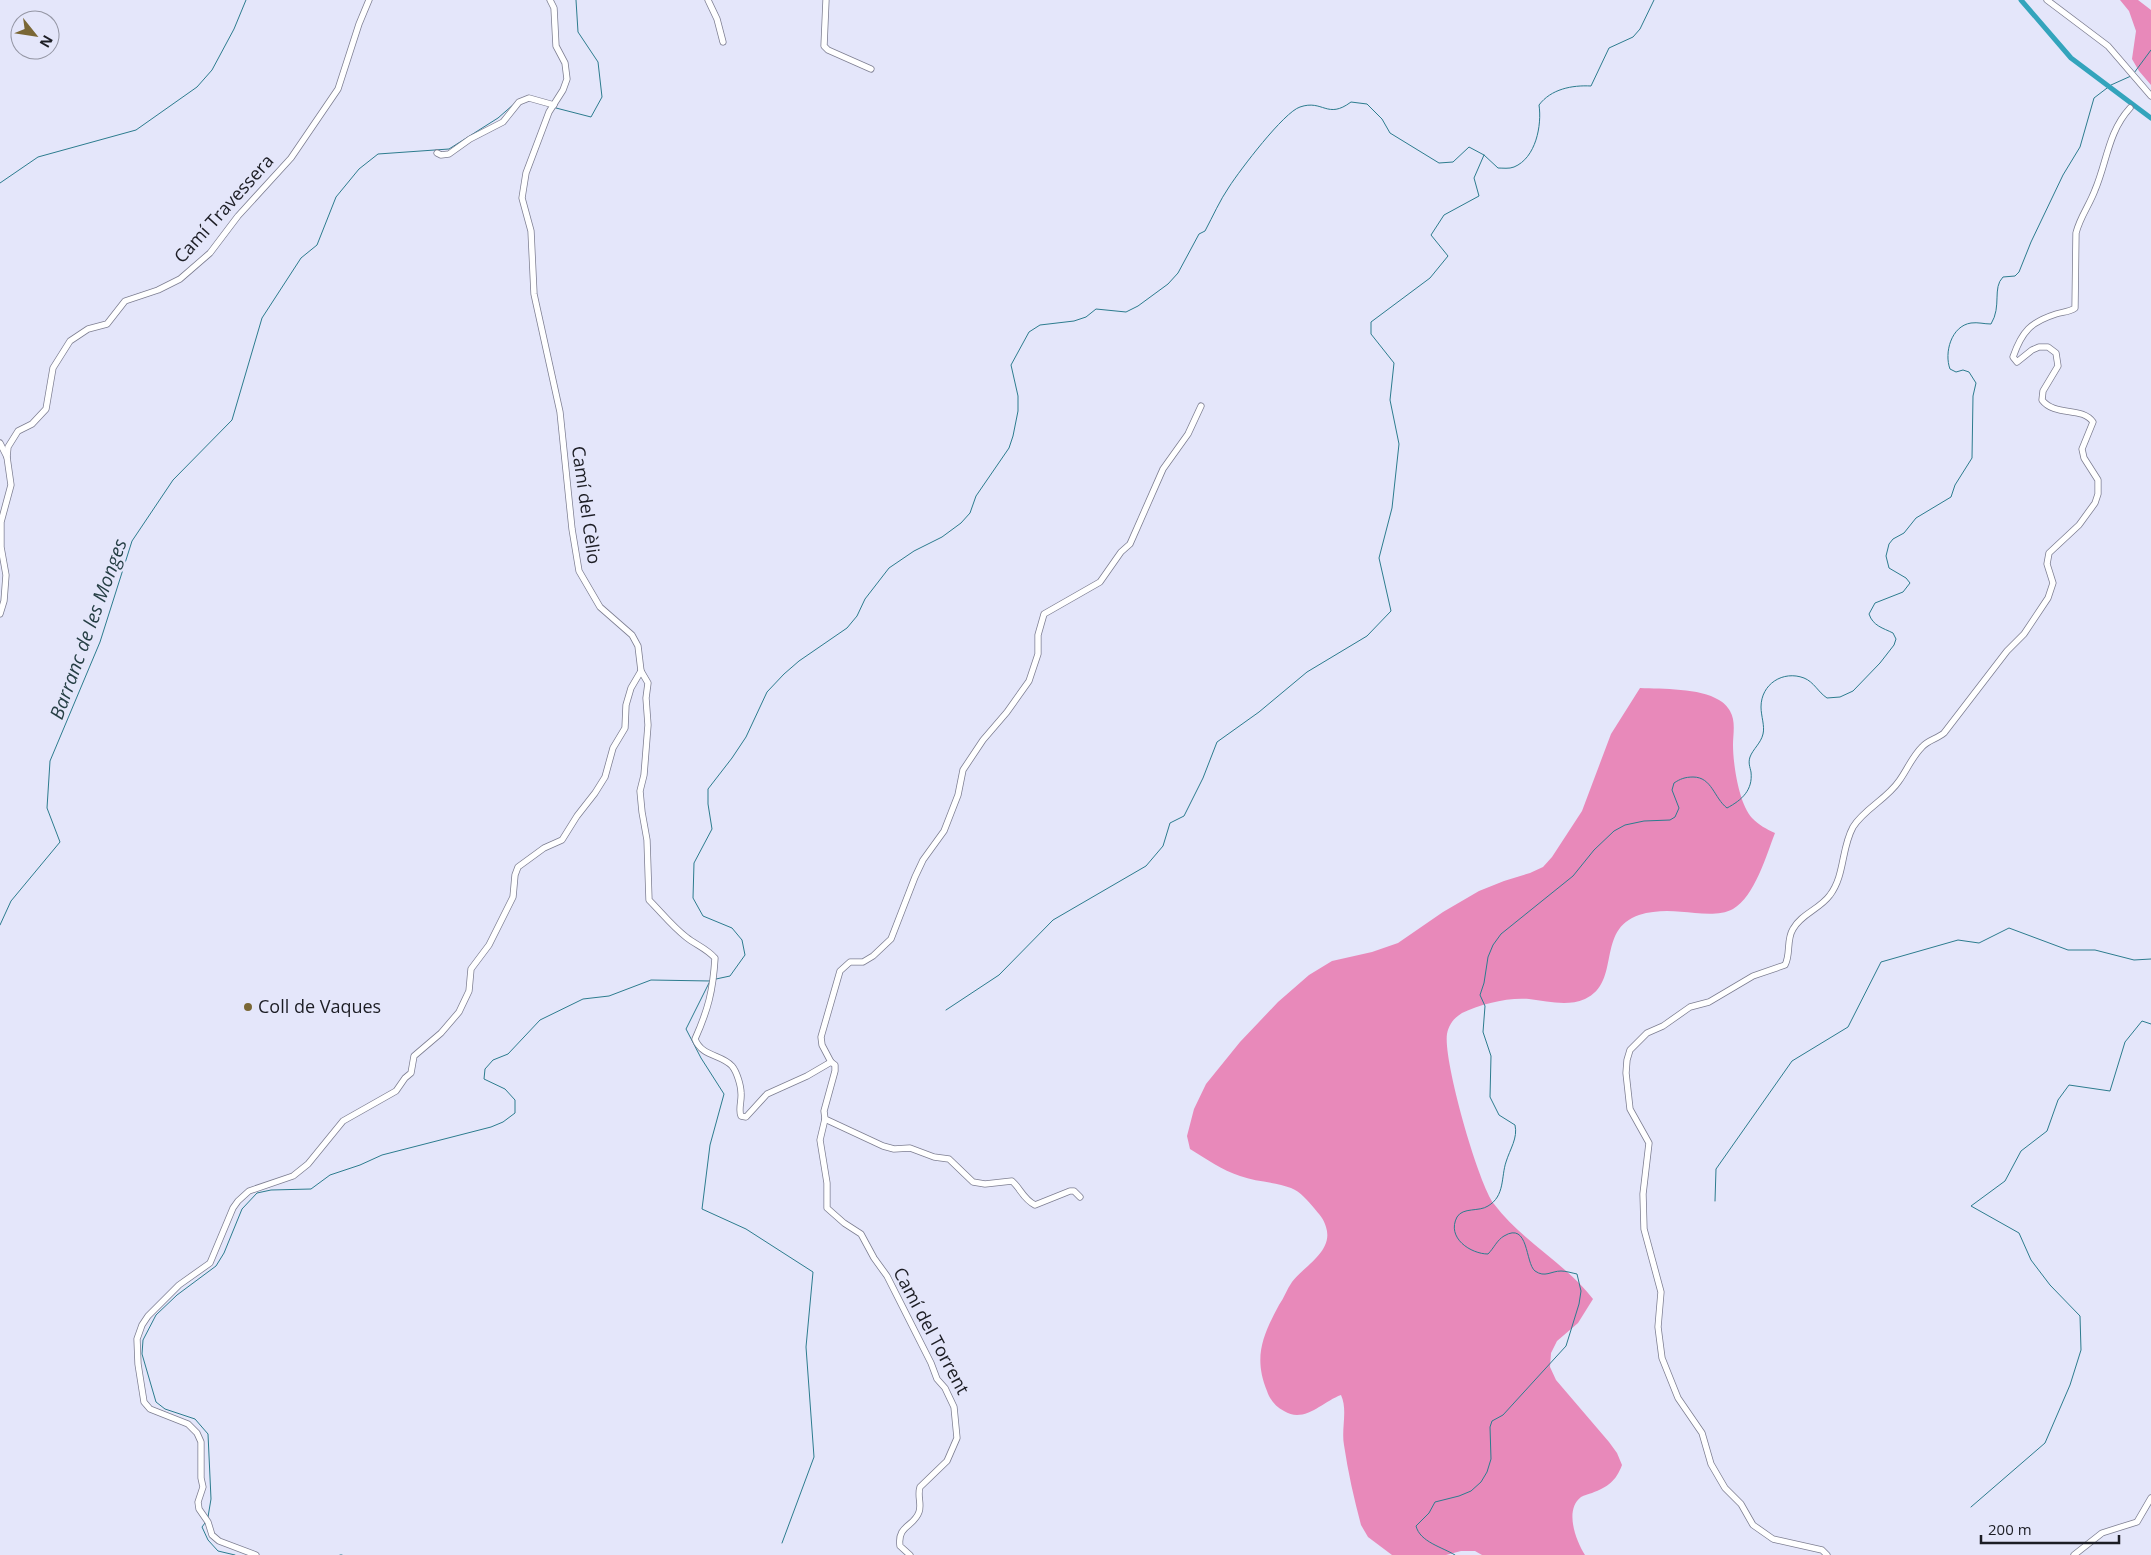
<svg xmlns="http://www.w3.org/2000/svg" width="2151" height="1555" font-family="'Open Sans',sans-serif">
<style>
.forest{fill:#e889ba}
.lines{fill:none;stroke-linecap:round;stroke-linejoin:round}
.stream{stroke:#2c7c8e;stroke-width:1}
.canal{stroke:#33a4bc;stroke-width:5}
.minor-casing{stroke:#7d7e91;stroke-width:7}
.minor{stroke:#fff;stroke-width:5.5}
.poi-dot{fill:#7a6735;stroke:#e4e6fa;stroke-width:2}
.labels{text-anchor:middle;stroke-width:5;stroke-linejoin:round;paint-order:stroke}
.street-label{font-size:18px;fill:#1c1d24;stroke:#e4e6fa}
.poi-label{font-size:18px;fill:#1c1d24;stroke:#e4e6fa;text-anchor:start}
.water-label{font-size:19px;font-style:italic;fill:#263f45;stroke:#e4e6fa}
</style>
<rect width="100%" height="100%" fill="#e4e6fa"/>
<g class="forest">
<polygon points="2120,0 2138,0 2151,10 2151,85 2139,71 2132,59 2136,31 2129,11"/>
<path d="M1640 688C1662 689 1700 688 1719 700 1723 702 1728 707 1730 711 1736 721 1733 734 1733 745 1733 764 1739 804 1752 818 1759 825 1766 829 1775 833 1766 856 1755 896 1733 909 1722 915 1707 914 1695 913 1676 911 1658 909 1639 915 1595 930 1622 982 1585 999 1566 1007 1548 1001 1529 999 1509 997 1480 1004 1462 1013 1454 1018 1449 1024 1447 1034 1443 1060 1478 1183 1494 1204 1522 1241 1565 1263 1593 1299L1578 1323 1557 1341 1551 1353 1550 1367 1556 1380 1609 1442 1617 1453 1622 1465C1616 1481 1608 1487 1592 1493 1589 1494 1584 1495 1581 1497 1564 1510 1576 1541 1585 1555H1482L1475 1551H1461L1446 1555H1392L1368 1537 1361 1525C1354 1499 1348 1472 1344 1445 1341 1429 1348 1410 1341 1395 1322 1402 1304 1424 1284 1411 1276 1407 1270 1400 1267 1391 1253 1357 1263 1335 1279 1305 1284 1298 1287 1289 1292 1282 1304 1266 1334 1251 1326 1227 1324 1219 1319 1214 1314 1208 1308 1201 1301 1192 1291 1188 1277 1182 1256 1182 1240 1176 1222 1170 1206 1159 1190 1149L1187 1136 1194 1109 1206 1084 1240 1042 1278 1002 1309 975 1332 961 1372 952 1398 943 1443 912 1479 891 1504 881 1530 873 1543 867 1552 857 1582 811 1611 734Z"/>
</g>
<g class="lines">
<g class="stream">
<polyline points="2134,73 2151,50"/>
<polyline points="556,108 591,117 602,97 598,62 578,32 576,0"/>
<polyline points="0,183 38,157 136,130 197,87 212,70 234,29 246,0"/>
<polyline points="0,925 11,901 60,842 47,808 50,761 100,642 132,541 173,480 232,420 262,318 301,258 317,245 336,197 359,169 378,154 449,149 498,118 514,104"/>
<path d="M716 979 730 976 745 955 742 940 732 928 703 916 693 898 694 863 712 829 708 804V789L732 758 746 737 767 692 784 674 799 661 847 628 857 616 865 599 889 568 914 551 942 537 961 523 970 513 976 496 1009 448 1013 436 1018 411V396L1011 365 1029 332 1040 325 1074 321 1086 317 1096 309 1126 312 1138 306 1168 284 1178 273 1199 234 1205 231C1213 216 1220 200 1229 187 1240 170 1284 112 1300 107 1323 99 1327 120 1351 102L1367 104 1382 119 1390 133 1439 163 1453 162 1469 147 1484 155 1498 168C1503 168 1509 169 1514 167 1536 158 1542 125 1539 105 1551 89 1572 85 1591 86L1609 48 1633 37 1640 29 1654 0"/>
<polyline points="710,981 686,1029 701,1058 724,1094 710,1145 702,1209 746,1229 813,1272 806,1347 814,1457 782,1543"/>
<polyline points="946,1010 999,975 1053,920 1146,866 1163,846 1170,823 1184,816 1203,778 1217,742 1259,712 1307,672 1367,636 1391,611 1379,558 1392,508 1399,444 1390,400 1394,363 1371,334 1371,322 1430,278 1448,256 1431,235 1444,215 1479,196 1474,178 1484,155"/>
<polyline points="1715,1201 1716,1169 1792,1061 1848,1027 1881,962 1958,940 1979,943 2009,928 2068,950 2095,950 2134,960 2151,959"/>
<polyline points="1971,1507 2045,1443 2070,1385 2081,1350 2080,1316 2050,1285 2031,1260 2019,1233 1971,1206 2005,1181 2021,1151 2047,1131 2058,1100 2069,1085 2110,1091 2125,1042 2142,1021 2151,1024"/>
<polyline points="208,1517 211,1499 208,1434 195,1419 165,1409 156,1402 142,1354 143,1340 156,1315 177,1295 216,1266 224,1253 242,1209 257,1193 271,1190 311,1189 330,1175 360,1165 382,1155 491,1127 503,1122 515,1113 515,1100 505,1089 484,1079 485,1069 493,1060 508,1054 540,1020 583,999 609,996 651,980 710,981"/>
<polyline points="205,1523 202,1527 208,1540 218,1551 235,1555"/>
<polyline points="340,1555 342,1555"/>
<path d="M1455 1555C1442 1547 1420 1542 1416 1526L1429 1513 1435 1502 1459 1496 1471 1491 1481 1482 1487 1472 1491 1459 1490 1427 1492 1421 1503 1415 1566 1346 1579 1304 1581 1291 1577 1274C1572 1273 1566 1271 1561 1271 1551 1271 1545 1278 1535 1271 1525 1263 1529 1221 1504 1236 1497 1240 1494 1248 1488 1254 1471 1254 1446 1238 1457 1217 1463 1207 1479 1212 1488 1206 1505 1196 1501 1177 1506 1162 1510 1149 1518 1138 1515 1125L1499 1115 1490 1097 1491 1056 1483 1032 1485 1006 1480 995 1484 983 1488 957 1493 945 1501 934 1573 876 1594 850 1614 831 1625 825 1644 821 1670 820 1675 817 1679 808 1672 790 1674 783C1680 779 1685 777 1693 777 1712 777 1714 798 1727 808 1742 800 1753 790 1751 772 1750 767 1748 763 1750 757 1753 749 1761 743 1763 734 1765 726 1761 716 1761 707 1761 684 1783 670 1804 678 1814 682 1818 692 1827 698L1840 697 1853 691 1880 663 1894 645 1896 639 1893 633C1883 628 1873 626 1869 614L1875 603 1903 592 1910 583 1906 578 1889 568 1886 556 1889 544 1893 539 1904 533 1916 518 1951 497 1955 485 1972 458 1973 396 1976 383 1969 372 1963 370 1956 372 1950 369C1944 353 1951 326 1971 323 1978 322 1984 324 1991 324 2002 306 1992 288 2003 277L2015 276 2019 272 2031 242 2063 175 2080 147 2094 98 2111 85 2131 76"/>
</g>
<polyline class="canal" points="2021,0 2071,58 2151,118"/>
<g class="minor-casing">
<g id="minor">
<polyline points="708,0 717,19 723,42"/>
<polyline points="826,0 824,46 828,50 871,69"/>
<polyline points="2047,0 2108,46 2151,96"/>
<polyline points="437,153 441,155 449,154 470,139 503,122 519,102 529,98 554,105"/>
<polyline points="0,443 7,457 11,485 1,522 1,547 6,575 4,601 0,614"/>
<polyline points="7,457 8,447 18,431 32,424 46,409 53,368 70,341 88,329 107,324 125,301 158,290 180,279 210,253 238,216 291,158 338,89 359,24 369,0"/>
<path d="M641 671 648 683 646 698 648 725 644 775 640 791 642 812 647 840 649 900C661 912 672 926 686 937 696 945 706 948 715 958 713 991 708 1010 695 1039 702 1057 721 1054 732 1066 737 1072 741 1086 741 1093 742 1100 738 1110 741 1116L746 1117 767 1094 807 1076 831 1062 835 1065V1071L824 1111 825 1119 883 1146 894 1149 910 1148 934 1157 949 1159 973 1182 985 1184 1012 1181C1021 1189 1023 1199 1035 1205L1070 1191H1074L1080 1197"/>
<polyline points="831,1062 822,1045 821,1037 840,971 850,962 863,962 873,956 891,939 915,877 923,860 944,831 958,795 963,770 983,740 1007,712 1029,681 1038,654 1038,635 1044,614 1100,582 1121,552 1130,544 1163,469 1188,434 1201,406"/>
<path d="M825 1119 820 1140 827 1183V1208L844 1223 861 1234 874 1258 887 1276 931 1363 937 1379 945 1388 954 1407 957 1438 947 1461 920 1487C917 1496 922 1504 919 1512 914 1527 897 1525 900 1546L910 1555"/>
<polyline points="256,1555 219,1541 212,1535 208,1522 199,1509 198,1502 203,1487 201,1478 201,1442 197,1433 188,1424 150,1409 144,1402 138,1364 137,1339 142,1325 148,1316 179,1285 210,1263 233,1208 238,1201 249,1191 293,1176 308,1164 343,1121 396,1091 405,1078 411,1073 414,1056 441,1033 459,1012 469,991 471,969 489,945 513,897 515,875 518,867 544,848 562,840 577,816 595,793 605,777 613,748 625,728 626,705 631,688 641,671 638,646 632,635 600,607 579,571 572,529 560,412 534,294 531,231 522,198 526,173 549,112 563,90 567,79 565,63 556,46 554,8 550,0"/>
<path d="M1827 1555 1822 1550 1773 1539 1753 1525 1741 1504 1725 1488 1711 1464 1702 1433 1678 1398 1662 1358 1658 1327 1661 1292 1644 1229 1643 1194 1649 1143 1630 1109 1626 1073 1627 1060 1630 1050 1647 1033 1663 1026 1690 1007 1709 1002 1753 976 1785 965C1791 954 1786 940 1793 929 1801 914 1820 909 1830 895 1845 875 1841 849 1853 827 1864 809 1887 799 1899 781 1907 770 1912 757 1922 747 1928 740 1937 739 1944 733L2007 651 2024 634 2048 598 2053 583 2047 564 2049 553 2079 525 2095 503 2098 494V480L2084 458 2082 449 2093 422C2082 406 2055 417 2042 400L2043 391 2058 366 2056 353 2048 347H2039L2032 350 2017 362 2013 357C2022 331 2031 322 2056 314 2062 312 2070 312 2075 308L2076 233C2080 217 2089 206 2095 190 2107 162 2108 132 2130 108"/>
<polyline points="2074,1555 2102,1533 2137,1522 2151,1498"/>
</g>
</g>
<use href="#minor" class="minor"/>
</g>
<circle class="poi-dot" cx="248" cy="1007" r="5"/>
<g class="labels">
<g class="street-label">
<text transform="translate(224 209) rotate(-48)" y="6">Camí Travessera</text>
<text transform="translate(586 505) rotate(82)" y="6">Camí del Cèlio</text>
<text transform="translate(931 1331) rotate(62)" y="6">Camí del Torrent</text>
</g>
<g class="poi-label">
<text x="258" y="1013">Coll de Vaques</text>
</g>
<g class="water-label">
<text transform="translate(88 629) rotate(-70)" y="7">Barranc de les Monges</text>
</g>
</g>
<g transform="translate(35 35) rotate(120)"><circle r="24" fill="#e4e6fa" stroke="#9496a4"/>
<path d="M0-4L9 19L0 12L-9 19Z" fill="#7a6735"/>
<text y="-8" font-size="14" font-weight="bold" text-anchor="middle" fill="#1c1d24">N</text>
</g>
<path d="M1981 1535v8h138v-8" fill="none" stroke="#1c1d24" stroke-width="2.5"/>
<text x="1988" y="1535" font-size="15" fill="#1c1d24" stroke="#e4e6fa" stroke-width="4" paint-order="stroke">200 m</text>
</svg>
